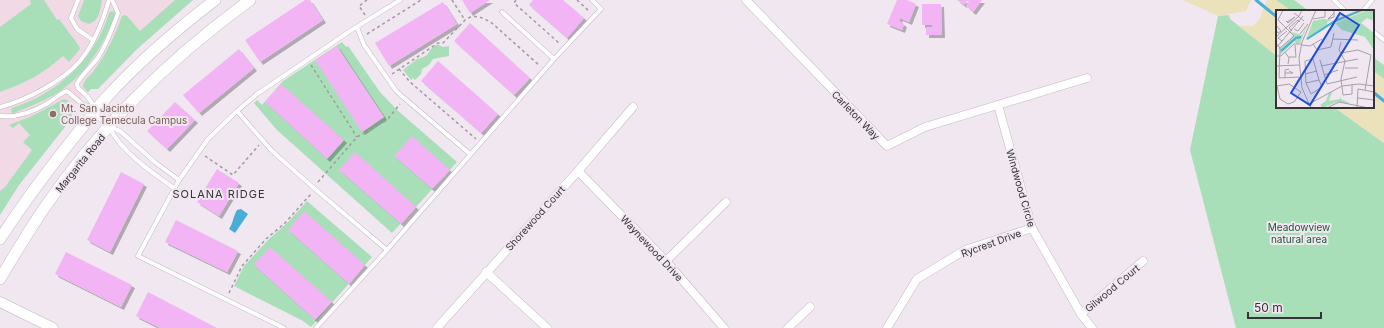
<svg xmlns="http://www.w3.org/2000/svg" width="1384" height="328" font-family="Inter,sans-serif">
<style>
.industrial{fill:#f1dae6}
.green{fill:#a9dfb8}
.sand{fill:#ebe2bc}
.water{fill:#48add8}
.lines{fill:none;stroke-linecap:round;stroke-linejoin:round}
.stream{stroke:#48add8;stroke-width:3}
.building{fill:#f2b4f5;filter:url(#shadow)}
.service-casing{stroke:#c2b8c2;stroke-width:5}
.minor-casing{stroke:#c2b8c2;stroke-width:9}
.tertiary-casing{stroke:#c2b8c2;stroke-width:11}
.secondary-casing{stroke:#c2b8c2;stroke-width:12}
.path{stroke:#a19aa2;stroke-width:1.5;stroke-dasharray:3 3;stroke-linecap:butt}
.service{stroke:#fff;stroke-width:4}
.minor{stroke:#fff;stroke-width:8}
.tertiary{stroke:#fff;stroke-width:10}
.secondary{stroke:#fff;stroke-width:11}
.education-dot{fill:#8d6e63;stroke:#f1e7f1;stroke-width:1.5}
.labels{text-anchor:middle;stroke-width:4;stroke-linejoin:round;paint-order:stroke}
.education-label{font-size:10px;fill:#785e54;stroke:#f1e7f1;text-anchor:start}
.street-label{font-size:10px;fill:#363337;stroke:#f1e7f1}
.park-label{font-size:10px;fill:#1c5632;stroke:#f1e7f1}
.neighbourhood-label{font-size:11px;letter-spacing:1px;fill:#363337;stroke:#f1e7f1}
.inset-river{fill:none;stroke:#48add8;stroke-width:2}
.inset-road{fill:none;stroke:#a69fa7;stroke-width:1}
.view{fill:#1d4ed8;fill-opacity:0.15;stroke:#1d4ed8;stroke-width:2}
.inset-edge{fill:none;stroke:#363337;stroke-width:2}
</style>
<defs>
<filter id="shadow"><feDropShadow dx="3" dy="3" stdDeviation="0" flood-color="#0004"/></filter>
</defs>
<rect width="100%" height="100%" fill="#f1e7f1"/>
<polygon class="industrial" points="0,0 193,0 137,49 98,89 91,89 71,108 72,118 19,185 0,215"/>
<g class="green">
<path d="M31 0H44L57 20 59 19 79 46 80 49 69 62 63 56C44 73 24 84 0 92V27L31 4 30 1Z"/>
<path d="M84 0H102C100 10 100 20 89 24L81 21 78 16Z"/>
<path d="M175 0H193L137 49 98 89H91L88 92 83 87C83 80 89 77 93 72 106 54 115 36 122 16L124 15 127 16 140 31Z"/>
<polygon points="1276,0 1294,0 1309,11 1291,11"/>
<path d="M112 11 115 13V15C104 46 83 78 54 95 41 102 28 107 14 113L11 112 12 108C57 94 96 58 109 13Z"/>
<polygon points="1229,15 1230,19 1277,56 1277,107 1334,107 1384,143 1384,328 1236,328 1190,150 1218,16"/>
<polygon points="342,42 346,47 348,46 380,92 396,109 457,162 392,233 277,130 254,103 257,100 262,105 283,81"/>
<polygon points="435,45 439,45 443,47 449,46 449,56 433,59 429,65 422,69 421,74 415,80 413,78 411,80 403,70 417,59 421,58 427,55 431,49"/>
<polygon points="1373,57 1384,65 1384,79 1373,71"/>
<polygon points="64,99 67,100 73,106 71,109 72,118 19,185 0,215 0,191 5,187 32,150 23,142 30,135 19,123 13,128 9,125 32,116"/>
<polygon points="307,201 372,257 311,327 303,321 234,286 244,266 269,239 288,222"/>
</g>
<g class="sand">
<polygon points="1183,0 1251,0 1246,11 1218,16"/>
<polygon points="1267,0 1276,0 1291,11 1277,11 1277,56 1239,26 1253,26 1259,20"/>
<polygon points="1373,71 1384,79 1384,143 1334,107 1373,107"/>
</g>
<path class="water" d="M241 209 248 214 235 233 229 229C233 223 233 217 237 210Z"/>
<g class="lines">
<g class="stream">
<polyline points="1256,0 1277,17"/>
<polyline points="1373,92 1384,101"/>
</g>
</g>
<g class="building">
<polygon points="305,0 310,0 323,20 260,62 245,40"/>
<polygon points="462,0 490,0 470,13"/>
<polygon points="533,0 563,0 584,18 567,38 529,5"/>
<polygon points="897,0 907,0 916,4 909,22 900,18 899,21 904,24 902,30 887,24"/>
<polygon points="957,0 982,0 973,12 966,6 969,2 967,1 964,5"/>
<polygon points="443,2 457,24 389,66 375,43"/>
<polygon points="922,4 941,4 942,35 926,35 926,27 932,27 932,25 922,25"/>
<polygon points="470,23 530,78 514,95 454,41"/>
<polygon points="337,46 384,117 362,132 315,60"/>
<polygon points="239,49 254,68 199,113 183,95"/>
<polygon points="438,61 498,114 481,133 421,81"/>
<polygon points="281,84 344,140 327,159 265,102"/>
<polygon points="175,102 195,120 167,149 147,131"/>
<polygon points="412,136 450,170 432,189 394,156"/>
<polygon points="355,152 416,207 401,224 339,170"/>
<polygon points="217,169 239,183 219,216 197,202"/>
<polygon points="121,172 144,184 110,252 87,240"/>
<polygon points="304,211 365,265 349,284 288,230"/>
<polygon points="176,220 238,251 227,272 165,242"/>
<polygon points="270,247 332,302 315,320 254,265"/>
<polygon points="66,252 132,285 121,307 55,274"/>
<polygon points="148,292 217,328 160,328 136,316"/>
</g>
<g class="lines">
<g class="service-casing">
<g id="service">
<polyline points="78,0 71,18 77,29 93,40"/>
<polyline points="1334,0 1345,11"/>
<polyline points="1363,11 1372,0"/>
<polyline points="502,12 554,59"/>
<polyline points="357,27 364,45 397,92 470,154"/>
<polyline points="1373,31 1384,40"/>
<path d="M0 107C25 101 63 81 80 61 94 44 103 21 109 0"/>
<path d="M96 109 87 96 78 88 77 84C80 76 91 67 97 59 107 45 112 29 118 13L112 0"/>
<polyline points="237,111 257,94 350,31 400,0"/>
<polyline points="95,114 109,127 120,131 156,163 179,180"/>
<path d="M0 116C17 118 33 112 48 103 55 99 60 93 67 91L81 103 96 109"/>
<path d="M109 127C121 151 152 173 174 188"/>
<polyline points="387,250 554,59 601,9 592,0"/>
<polyline points="284,328 138,256 179,180 208,139 237,111 272,151 315,189 387,250 316,328"/>
</g>
</g>
<g class="minor-casing">
<g id="minor">
<polyline points="746,0 887,146 925,127 1087,78"/>
<polyline points="998,105 1032,228 1081,314 1092,328"/>
<polyline points="578,171 666,261 724,328"/>
<polyline points="666,261 726,202"/>
<polyline points="486,272 547,328"/>
<polyline points="1081,314 1143,261"/>
<polyline points="437,328 578,171 633,107"/>
<polyline points="788,328 810,307"/>
<polyline points="887,328 917,279 965,250 1032,228"/>
</g>
</g>
<g class="tertiary-casing">
<polyline id="tertiary" points="0,302 53,328"/>
</g>
<g class="secondary-casing">
<g id="secondary">
<path d="M0 239C26 199 54 162 84 125 92 116 97 107 105 99 138 62 176 30 215 0"/>
<path d="M0 279C15 254 29 230 45 207 100 126 172 57 250 0"/>
</g>
</g>
<g class="path">
<polyline points="452,0 465,20"/>
<polyline points="516,0 514,3 559,43"/>
<polyline points="577,0 590,12"/>
<polyline points="365,15 359,6 367,0"/>
<polyline points="367,34 421,0"/>
<polyline points="311,65 357,137"/>
<polyline points="399,69 410,82 476,139"/>
<path d="M392 74 438 43H443L465 20C474 13 485 18 493 24L540 66"/>
<polyline points="205,156 233,175 259,145"/>
<polyline points="318,182 357,137 387,120 400,104"/>
<polyline points="229,293 242,266 266,239 285,223 311,194"/>
</g>
<use href="#service" class="service"/>
<use href="#minor" class="minor"/>
<use href="#tertiary" class="tertiary"/>
<use href="#secondary" class="secondary"/>
</g>
<circle class="education-dot" cx="53" cy="114" r="4"/>
<g class="labels">
<g class="education-label">
<text x="61" y="112">Mt. San Jacinto<tspan x="61" dy="12">College Temecula Campus</tspan></text>
</g>
<g class="street-label">
<text transform="translate(856 115) rotate(46)" y="4">Carleton Way</text>
<text transform="translate(80 163) rotate(-51)" y="4">Margarita Road</text>
<text transform="translate(1021 188) rotate(74)" y="4">Windwood Circle</text>
<text transform="translate(535 218) rotate(-48)" y="4">Shorewood Court</text>
<text transform="translate(991 243) rotate(-20)" y="4">Rycrest Drive</text>
<text transform="translate(652 248) rotate(47)" y="4">Waynewood Drive</text>
<text transform="translate(1112 288) rotate(-40)" y="4">Gilwood Court</text>
</g>
<g class="park-label">
<text x="1299" y="231">Meadowview<tspan x="1299" dy="12">natural area</tspan></text>
</g>
<g class="neighbourhood-label">
<text x="219" y="198">SOLANA RIDGE</text>
</g>
</g>
<g transform="translate(1276 10)">
<rect width="98" height="98" fill="#f1e7f1"/>
<path d="M89 0H98V9L95 10 91 8 85 13 98 23V40L89 27 66 20 59 13ZM47 9 56 10 51 12 52 16 47 20 30 30 37 11ZM32 14 24 33 20 34 19 31 4 45V39L18 26 15 22 26 25ZM56 82 53 91 64 89 65 85V89L74 93 61 92 47 98 44 95 50 91 53 83Z" fill="#a9dfb8"/>
<path d="M79 0 90 1 60 13 59 10Z" fill="#ebe2bc"/>
<path class="inset-river" d="M31 29 59 11 86 0M5 41 20 28 25 27"/>
<path class="inset-road" d="M58 0V7L52 9 58 3M18 3 28 11M37 9 49 7V0M10 11 12 13 19 7 11 12M0 15 5 21 2 23 0 20M18 19 22 21 28 13M16 21 13 18 22 10 24 12M24 24 32 14M0 27 23 6 26 0M56 29 82 30M6 31 2 28 11 21M65 32 63 40 69 51 65 69 67 85 76 84V74M0 33 4 38 3 68 23 67M37 34 41 40 55 37 58 23M26 35 34 36 46 29M1 37 27 6M3 39 18 26 2 10 7 0M9 42 13 48 12 54M65 43 82 40 95 45 89 80M0 46H5L18 34H25M13 47H20L19 35M44 50 51 74 81 67M0 56 23 55M45 56 82 49M69 58H82M9 63H17L13 61M29 64 41 61M48 65 62 60M9 68V60L13 59M43 70 46 77 35 84 30 73ZM30 73 29 51 37 49 43 70M13 74 25 82 18 92 12 94 4 89 1 76ZM82 88 98 90M33 94 66 76 83 74 98 76M35 98 26 78 23 48 26 32 40 0M51 98 63 92 93 98M81 98 82 79 98 82"/>
<path class="view" d="M64 3 83 15 34 95 15 83Z"/>
<rect width="98" height="98" class="inset-edge"/>
</g>
<path d="M1248 312v6h73v-6" fill="none" stroke="#363337" stroke-width="2"/>
<text x="1254" y="312" font-size="12" fill="#363337" stroke="#f1e7f1" stroke-width="3" paint-order="stroke">50 m</text>
</svg>
